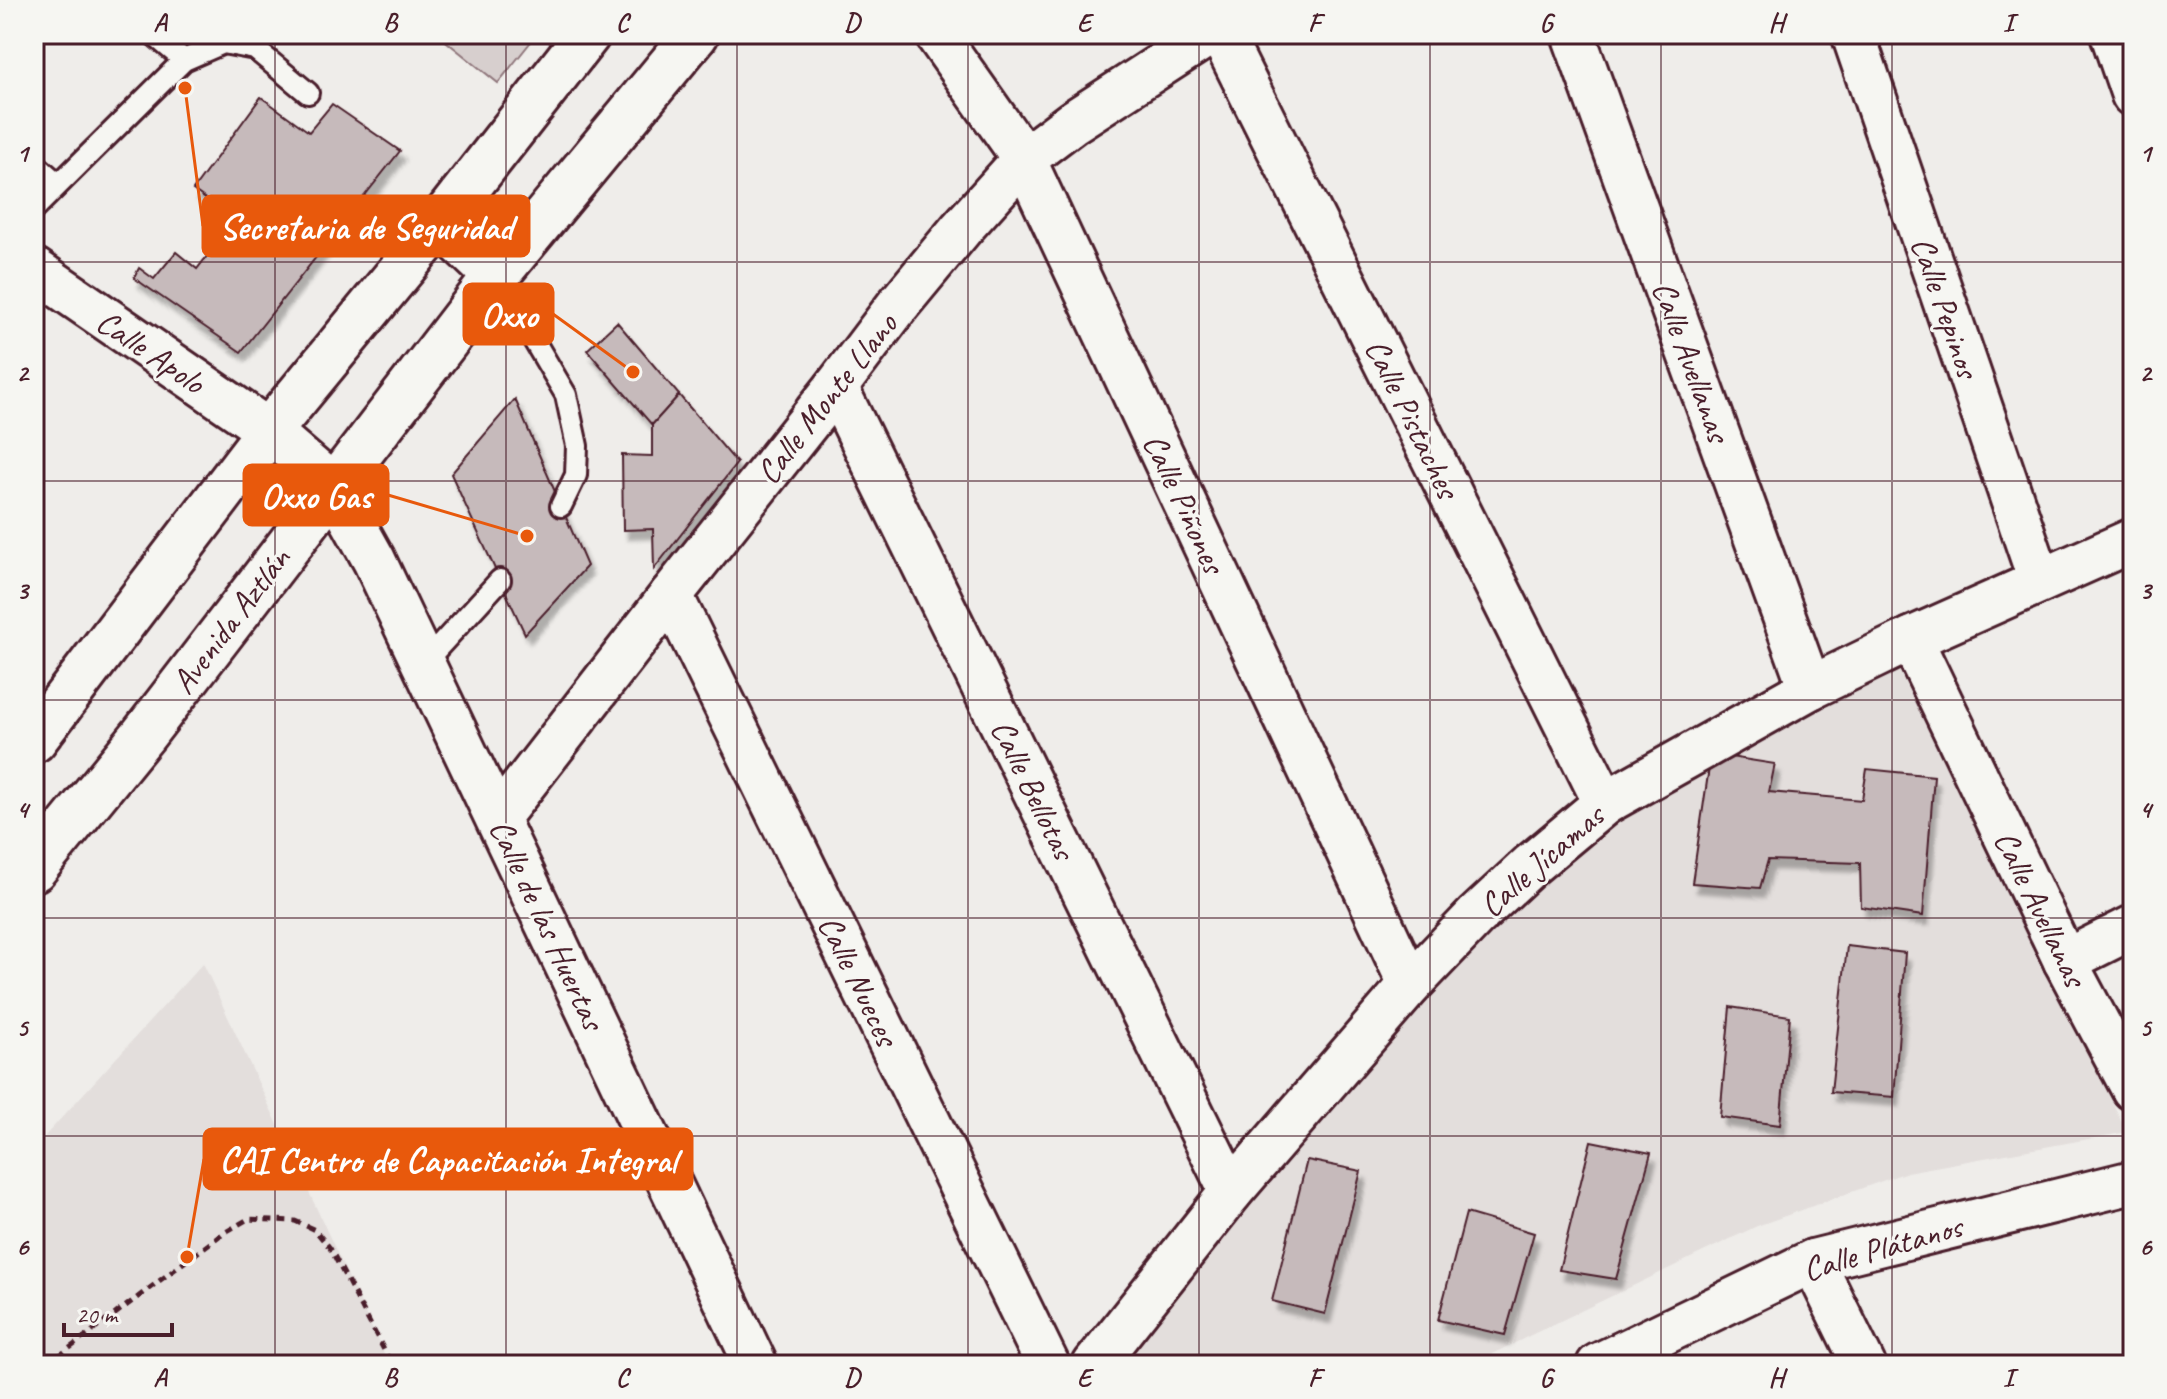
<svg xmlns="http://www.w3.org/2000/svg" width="2167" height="1399" font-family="Caveat,sans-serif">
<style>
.built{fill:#e3dedc}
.green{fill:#d7cfce;stroke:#90777c;stroke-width:2}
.building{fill:#c6babb;stroke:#4a1f2b;stroke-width:2;filter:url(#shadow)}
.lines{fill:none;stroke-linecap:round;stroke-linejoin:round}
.service-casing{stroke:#4a1f2b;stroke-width:26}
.minor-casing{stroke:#4a1f2b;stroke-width:48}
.secondary-casing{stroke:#4a1f2b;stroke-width:50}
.path{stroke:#4a1f2b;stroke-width:5;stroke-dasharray:8 6;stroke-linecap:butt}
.service{stroke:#f6f6f2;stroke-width:20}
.minor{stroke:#f6f6f2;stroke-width:42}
.secondary{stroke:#f6f6f2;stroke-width:44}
.grid{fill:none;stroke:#4a1f2b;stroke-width:2;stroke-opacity:0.55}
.labels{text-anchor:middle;stroke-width:6;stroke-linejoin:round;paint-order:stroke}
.street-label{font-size:34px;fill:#4a1f2b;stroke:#f6f6f2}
.leader{fill:none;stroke:#e8590c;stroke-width:3}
.callout-dot{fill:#e8590c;stroke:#f6f6f2;stroke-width:3}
.callout{fill:#e8590c;stroke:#e8590c;stroke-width:3}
.callout-label{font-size:36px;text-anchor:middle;font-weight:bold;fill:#fff}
.neatline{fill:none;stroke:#4a1f2b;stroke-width:3}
.grid-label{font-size:26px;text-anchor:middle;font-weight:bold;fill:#4a1f2b}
</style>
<defs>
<filter id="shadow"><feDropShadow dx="5" dy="9" stdDeviation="2" flood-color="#0004"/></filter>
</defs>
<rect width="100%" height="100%" fill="#efedea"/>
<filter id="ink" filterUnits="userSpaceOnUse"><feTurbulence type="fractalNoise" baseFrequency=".0125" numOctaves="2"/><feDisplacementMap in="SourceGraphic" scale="16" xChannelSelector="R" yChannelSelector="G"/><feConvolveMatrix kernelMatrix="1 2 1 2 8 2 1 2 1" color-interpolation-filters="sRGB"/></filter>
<g filter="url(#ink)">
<g class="built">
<polygon points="1890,653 2127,1132 1907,1172 1757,1226 1469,1365 1116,1365 1409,1012 1610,812"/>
<polygon points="203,963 389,1365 34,1365 34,1148"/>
</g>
<polygon class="green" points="437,34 537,34 498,83"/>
<g class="building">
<polygon points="261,97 309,132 332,104 400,151 241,352 134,278 139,268 154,279 176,252 197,269 235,220 193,190"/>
<polygon points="617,322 679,395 652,425 587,350"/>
<polygon points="679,395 737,463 654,569 653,529 623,530 622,455 652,456 652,425"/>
<polygon points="515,399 587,566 525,634 451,474"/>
<polygon points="1711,754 1775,764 1769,792 1862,800 1867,769 1934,776 1923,916 1861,907 1860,863 1768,860 1760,888 1692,883"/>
<polygon points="1847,946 1905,953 1894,1097 1831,1092"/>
<polygon points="1730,1007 1790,1016 1780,1125 1720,1117"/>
<polygon points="1591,1141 1651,1153 1616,1279 1559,1270"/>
<polygon points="1307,1160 1361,1171 1325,1314 1272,1301"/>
<polygon points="1466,1213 1534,1233 1505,1335 1438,1320"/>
</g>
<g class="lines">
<g class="service-casing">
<g id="service">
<polyline points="153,34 184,60"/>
<polyline points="34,163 58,184"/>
<polyline points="34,209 184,60 223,43 255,49 308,93"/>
<polyline points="496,276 566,395 577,446 576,475 561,506"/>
<polyline points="424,663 500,580"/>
</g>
</g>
<g class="minor-casing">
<g id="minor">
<polyline points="936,34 1024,159 1410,985"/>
<polyline points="1221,34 1605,803"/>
<polyline points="1573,34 1810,688"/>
<polyline points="1853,34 2040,581"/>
<polyline points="2112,34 2133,95"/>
<polyline points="34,269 269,431 333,486 374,560 756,1365"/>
<polyline points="836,387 1231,1192"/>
<polyline points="671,595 1048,1365"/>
<polyline points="1911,639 2065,961 2133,1089"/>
<polyline points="498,818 671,595 836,387 898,305 961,229 1024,159 1073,122 1209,34"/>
<polyline points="2065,961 2133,927"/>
<polyline points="1813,1261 1864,1365"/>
<polyline points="1094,1365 1231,1192 1410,985 1476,916 1532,864 1605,803 1810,688 1911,639 2133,540"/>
<polyline points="1598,1365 1813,1261 2133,1182"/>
</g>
</g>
<g class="secondary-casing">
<g id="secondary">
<polyline points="440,223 496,276"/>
<polyline points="34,740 269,431 440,223 588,34"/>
<polyline points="34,869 144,734 496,276 696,34"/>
</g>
</g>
<polyline class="path" points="47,1365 222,1234 248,1219 295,1221 315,1230 330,1248 392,1365"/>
<use href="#service" class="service"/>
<use href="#minor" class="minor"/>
<use href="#secondary" class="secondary"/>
</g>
</g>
<path class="grid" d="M275 34V1365M506 34V1365M737 34V1365M968 34V1365M1199 34V1365M1430 34V1365M1661 34V1365M1892 34V1365M34 262H2133M34 481H2133M34 700H2133M34 918H2133M34 1136H2133"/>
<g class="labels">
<g class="street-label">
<text transform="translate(1946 307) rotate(71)" y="12">Calle Pepinos</text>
<text transform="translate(151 351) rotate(34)" y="12">Calle Apolo</text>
<text transform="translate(1692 361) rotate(70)" y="12">Calle Avellanas</text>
<text transform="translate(826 398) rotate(-52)" y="12">Calle Monte Llano</text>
<text transform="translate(1413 418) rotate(64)" y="12">Calle Pistaches</text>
<text transform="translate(1185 503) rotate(65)" y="12">Calle Piñones</text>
<text transform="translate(230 620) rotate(-53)" y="12">Avenida Aztlán</text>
<text transform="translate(1034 789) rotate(64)" y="12">Calle Bellotas</text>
<text transform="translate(1541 860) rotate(-41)" y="12">Calle Jícamas</text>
<text transform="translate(2041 908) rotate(64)" y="12">Calle Avellanas</text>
<text transform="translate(548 924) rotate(65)" y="12">Calle de las Huertas</text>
<text transform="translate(859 980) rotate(64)" y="12">Calle Nueces</text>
<text transform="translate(1882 1247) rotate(-16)" y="12">Calle Plátanos</text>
</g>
</g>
<path class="leader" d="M185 88L203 226M633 372L553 314M527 536L388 495M187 1257L204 1159"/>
<g class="callout-dot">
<circle cx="185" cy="88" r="8"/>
<circle cx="633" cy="372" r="8"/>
<circle cx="527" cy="536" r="8"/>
<circle cx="187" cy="1257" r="8"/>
</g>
<g class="callout">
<rect x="203" y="196" width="326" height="60" rx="8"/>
<rect x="464" y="284" width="89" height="60" rx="8"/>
<rect x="244" y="465" width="144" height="60" rx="8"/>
<rect x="204" y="1129" width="488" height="60" rx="8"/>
</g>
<g class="callout-label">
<text x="366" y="239">Secretaria de Seguridad</text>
<text x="509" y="327">Oxxo</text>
<text x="316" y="508">Oxxo Gas</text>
<text x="448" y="1172">CAI Centro de Capacitación Integral</text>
</g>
<rect width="2167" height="1399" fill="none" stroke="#f6f6f2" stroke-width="88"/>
<path d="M64 1323v12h108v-12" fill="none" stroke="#4a1f2b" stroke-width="4"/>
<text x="76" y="1323" font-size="24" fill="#4a1f2b" stroke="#f6f6f2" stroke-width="6" paint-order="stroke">20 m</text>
<rect x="44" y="44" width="2079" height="1311" class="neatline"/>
<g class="grid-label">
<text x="160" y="31">A</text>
<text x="390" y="31">B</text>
<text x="622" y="31">C</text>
<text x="852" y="31">D</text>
<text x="1084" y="31">E</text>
<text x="1314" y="31">F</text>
<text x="1546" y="31">G</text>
<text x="1776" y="31">H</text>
<text x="2008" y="31">I</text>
<text x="22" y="162">1</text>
<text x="2145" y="162">1</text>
<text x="22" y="381">2</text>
<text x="2145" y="381">2</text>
<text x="22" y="599">3</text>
<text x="2145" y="599">3</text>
<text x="22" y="818">4</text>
<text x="2145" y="818">4</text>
<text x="22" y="1036">5</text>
<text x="2145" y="1036">5</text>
<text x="22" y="1255">6</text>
<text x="2145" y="1255">6</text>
<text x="160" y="1386">A</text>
<text x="390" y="1386">B</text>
<text x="622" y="1386">C</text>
<text x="852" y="1386">D</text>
<text x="1084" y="1386">E</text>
<text x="1314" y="1386">F</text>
<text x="1546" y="1386">G</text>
<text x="1776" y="1386">H</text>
<text x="2008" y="1386">I</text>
</g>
</svg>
